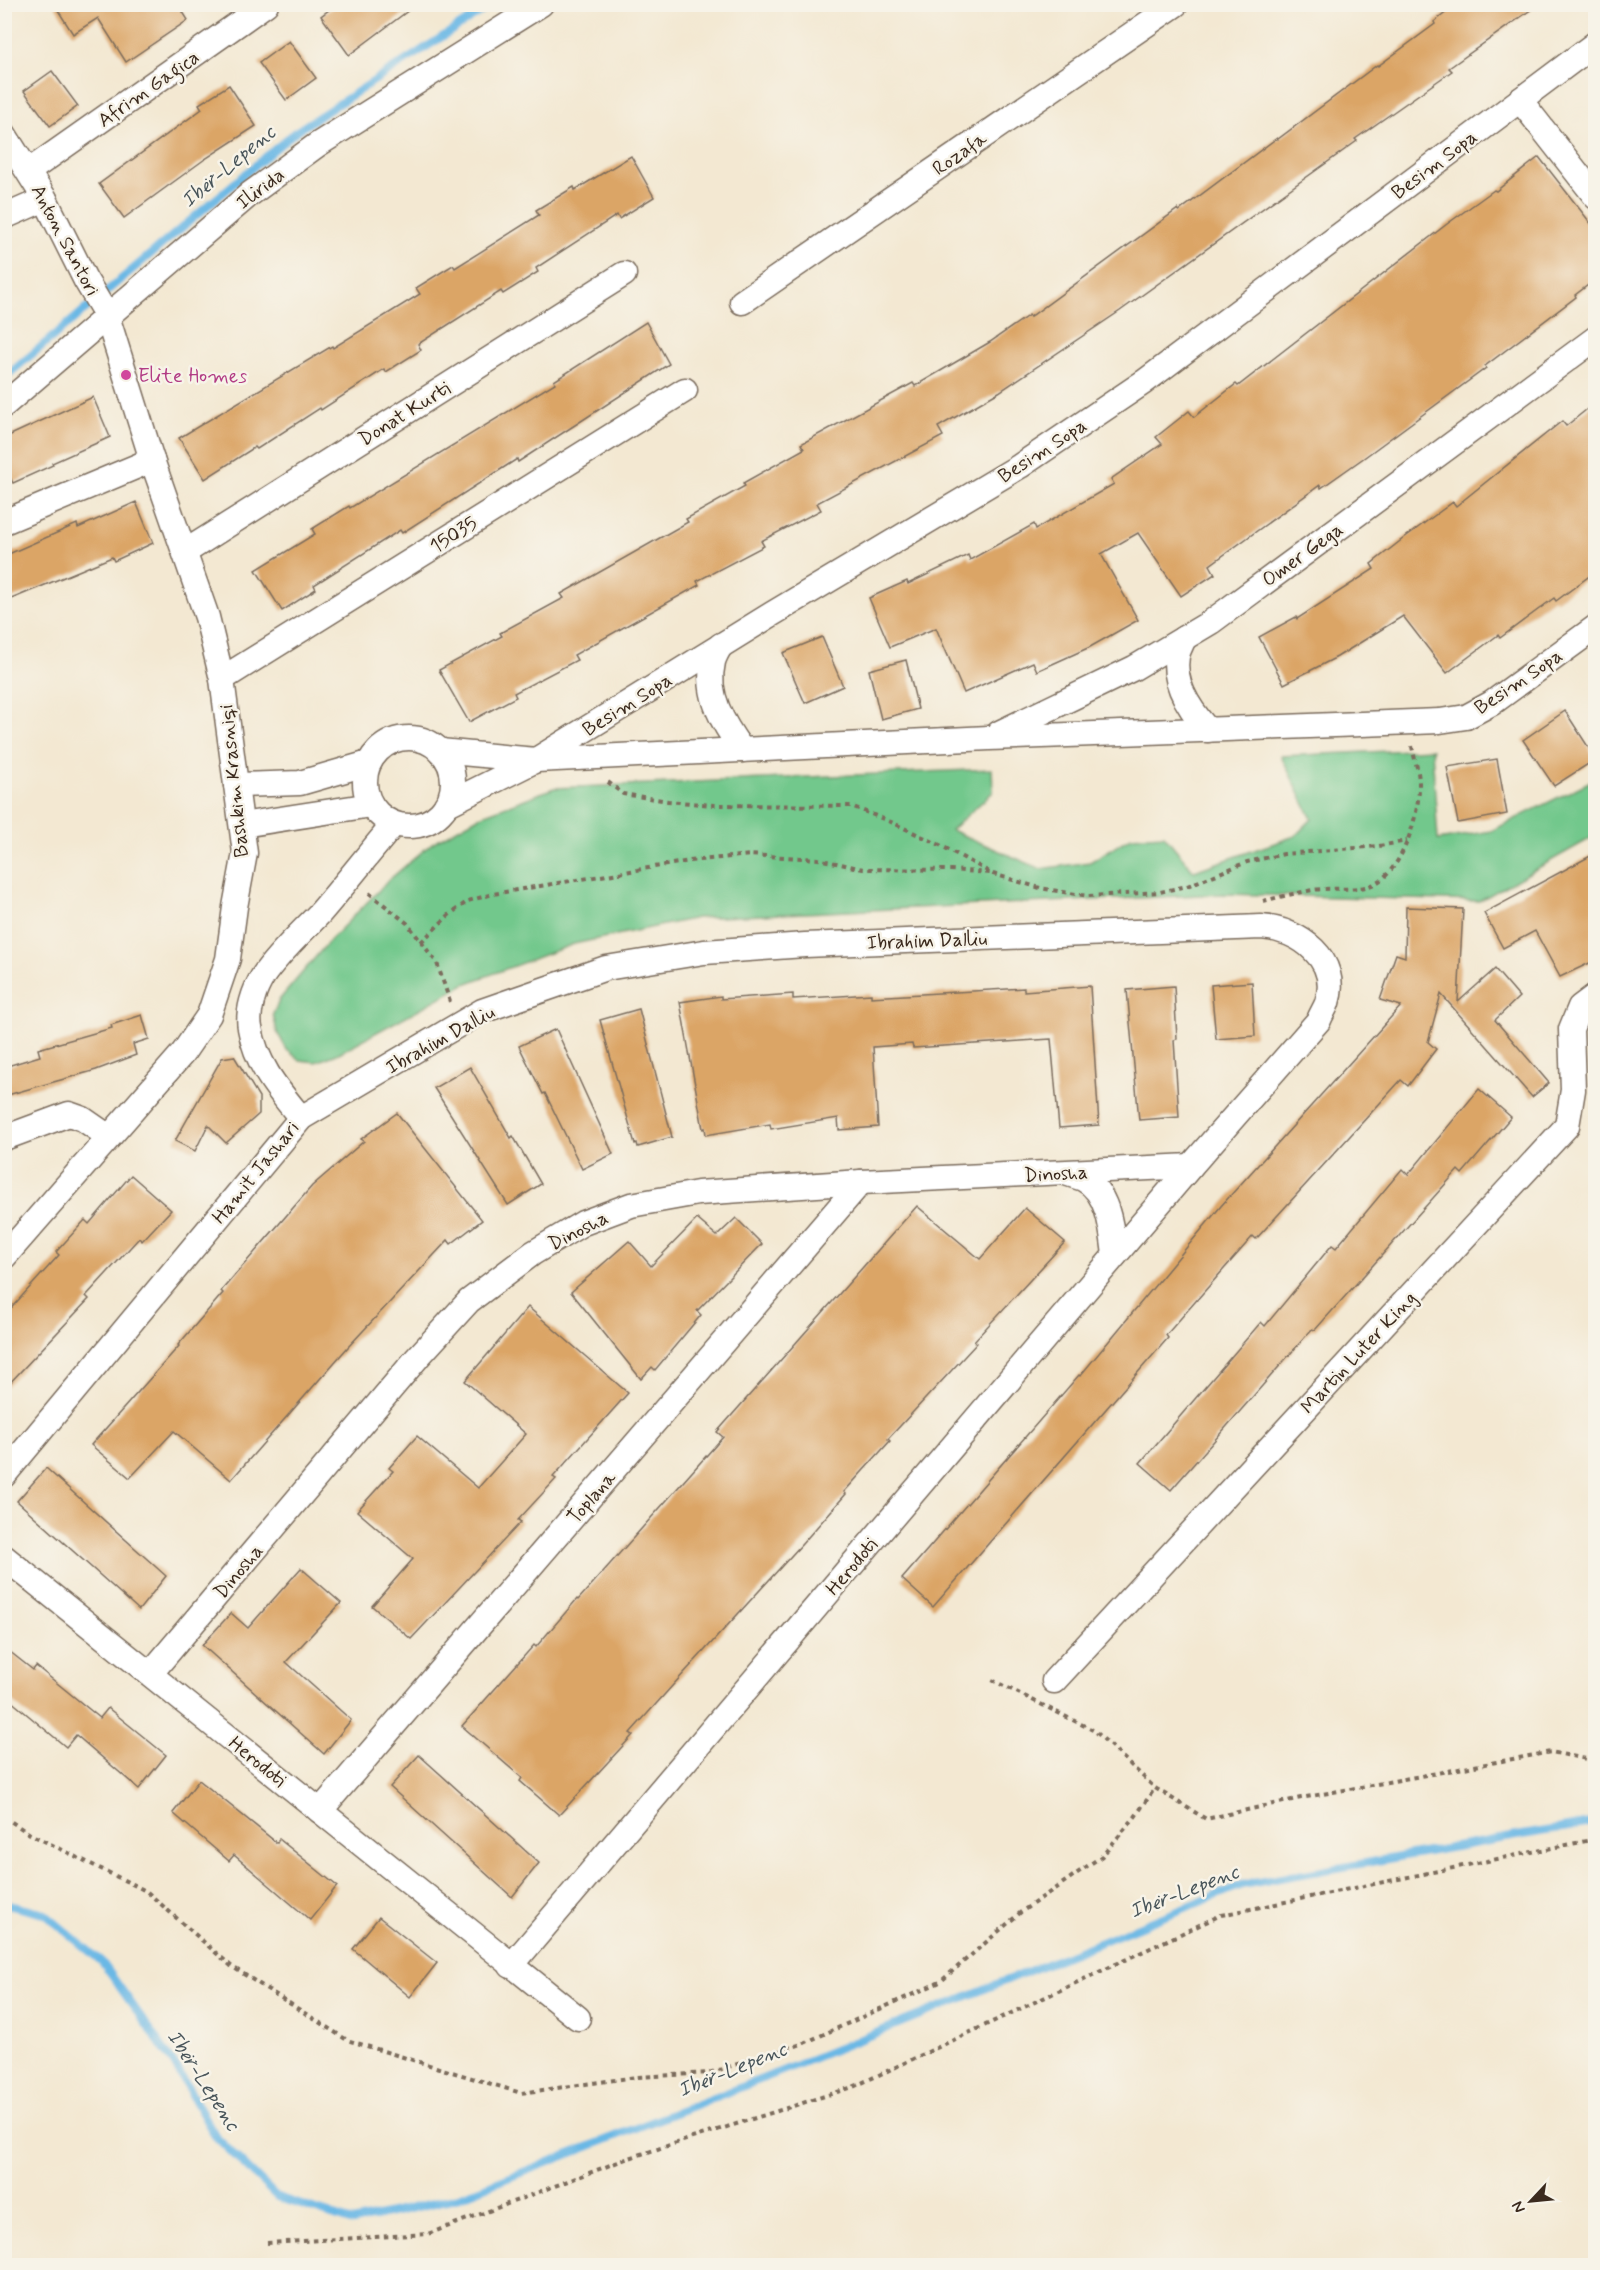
<svg xmlns="http://www.w3.org/2000/svg" width="1600" height="2270" font-family="Mynerve,sans-serif">
<style>
.green{fill:#72c88c;stroke:#567955;stroke-width:1.5}
.lines{fill:none;stroke-linecap:round;stroke-linejoin:round}
.stream{stroke:#6bb8e5;stroke-width:8}
.building{fill:#dba566}
.minor-casing{stroke:#7b6c5d;stroke-width:27}
.path{stroke:#7b6c5d;stroke-width:4;stroke-dasharray:4.5 4.5;stroke-linecap:butt}
.minor{stroke:#fff;stroke-width:24}
.hotel-dot{fill:#d1479c;stroke:#f7f3e8;stroke-width:2}
.labels{text-anchor:middle;stroke-width:5;stroke-linejoin:round;paint-order:stroke}
.street-label{font-size:20px;fill:#3b2a1e;stroke:#f7f3e8}
.hotel-label{font-size:20px;fill:#b23c85;stroke:#f7f3e8;text-anchor:start}
.water-label{font-size:21px;font-style:italic;fill:#49555a;stroke:#f7f3e8}
</style>
<rect width="100%" height="100%" fill="#f7f3e8"/>
<filter id="ink" filterUnits="userSpaceOnUse"><feTurbulence type="fractalNoise" baseFrequency=".0167" numOctaves="2"/><feDisplacementMap in="SourceGraphic" scale="12" xChannelSelector="R" yChannelSelector="G"/><feConvolveMatrix kernelMatrix="1 2 1 2 8 2 1 2 1" color-interpolation-filters="sRGB"/></filter>
<filter id="wash" filterUnits="userSpaceOnUse"><feTurbulence type="fractalNoise" baseFrequency=".008" numOctaves="4" result="noise"/><feDisplacementMap in="SourceGraphic" scale="24" xChannelSelector="R" yChannelSelector="G"/><feGaussianBlur stdDeviation="1.35" result="paint"/><feColorMatrix in="noise" values="0 0 0 0 0 0 0 0 0 0 0 0 0 0 0 0 0 1.4 0 .05"/><feComposite in="paint" operator="in"/></filter>
<g filter="url(#wash)">
<rect width="100%" height="100%" fill="#f3e8d2"/>
<polygon class="green" points="1432,749 1438,840 1491,831 1595,779 1595,836 1479,901 1224,894 697,918 574,944 465,984 337,1054 316,1062 300,1060 287,1050 277,1032 273,1014 280,999 330,940 390,879 432,843 480,816 554,788 992,769 993,792 951,830 1041,869 1090,862 1131,837 1164,835 1194,871 1295,836 1312,819 1281,756"/>
<g class="lines">
<g class="stream">
<polyline points="4,378 295,132 493,4"/>
<polyline points="4,1904 45,1914 102,1962 175,2065 215,2136 277,2197 353,2222 459,2197 767,2077 1242,1885 1596,1822"/>
</g>
</g>
<g id="blocks">
<g class="building">
<polygon points="54,4 178,4 188,20 126,62 98,18 73,34"/>
<polygon points="337,4 417,4 349,55 321,16"/>
<polygon points="1457,4 1539,4 1449,68 1452,71 1355,139 1357,141 1120,311 999,392 938,427 943,436 817,503 821,510 761,541 764,546 697,581 699,585 574,655 577,660 514,693 516,697 469,722 439,670 502,636 500,633 564,598 561,594 688,522 686,519 745,486 743,483 804,449 801,444 913,383 915,386 990,342 1029,315 1030,317 1178,209 1179,211 1277,138 1278,139 1377,65 1378,66 1435,24 1434,22"/>
<polygon points="289,41 316,78 286,100 259,63"/>
<polygon points="52,71 78,106 50,126 24,91"/>
<polygon points="229,85 256,126 205,159 124,218 99,184 202,109 199,104"/>
<polygon points="631,156 654,197 619,219 617,215 536,268 538,272 503,294 501,291 418,344 421,350 386,372 384,369 321,410 320,408 257,449 255,447 205,479 179,438 332,346 333,348 420,294 416,288 453,265 455,268 539,215 536,210 574,187 575,190"/>
<polygon points="1539,157 1596,230 1596,279 1575,295 1576,297 1485,366 1486,368 1365,457 1321,488 1320,485 1210,565 1215,574 1181,596 1138,533 1101,554 1138,620 1090,647 1037,671 1033,662 964,693 936,628 890,647 869,598 907,581 908,584 968,555 970,560 1034,524 1036,529 1114,484 1111,479 1162,444 1156,437 1189,411 1194,417 1236,384 1238,386 1447,224 1494,190 1496,191"/>
<polygon points="646,322 669,364 518,462 517,459 402,533 400,530 314,585 316,589 282,611 256,570 315,534 312,529 349,506 350,508 555,383 554,381"/>
<polygon points="93,397 110,437 52,463 53,465 13,483 4,466 4,438"/>
<polygon points="1596,402 1596,571 1556,601 1554,598 1500,638 1498,635 1447,673 1403,616 1337,657 1284,684 1259,637 1296,617 1297,619 1374,569 1371,564 1404,538 1453,502 1456,506 1562,421 1566,426"/>
<polygon points="136,502 153,543 114,561 112,557 4,602 4,556 77,524 78,528"/>
<polygon points="822,637 843,686 805,703 783,653"/>
<polygon points="906,660 918,709 881,719 869,670"/>
<polygon points="1565,711 1596,759 1554,786 1523,740"/>
<polygon points="1497,759 1507,814 1458,823 1447,767"/>
<polygon points="1596,853 1596,960 1560,977 1535,931 1503,948 1484,913"/>
<polygon points="1406,907 1463,909 1458,1002 1495,969 1519,997 1495,1020 1549,1083 1532,1097 1441,994 1428,1042 1436,1049 1408,1086 1401,1080 1256,1239 1253,1236 1166,1335 1168,1338 933,1607 902,1579 1079,1375 1080,1376 1221,1206 1401,1006 1380,1000 1396,954 1405,957"/>
<polygon points="1252,982 1255,1036 1216,1039 1211,985"/>
<polygon points="1090,986 1099,1125 1059,1128 1051,1039 913,1048 912,1044 873,1047 878,1127 839,1130 838,1118 771,1129 770,1124 706,1135 705,1128 703,1129 680,1002 721,996 721,999 793,994 793,999 871,994 871,997 1024,988 1024,991"/>
<polygon points="1174,986 1177,1039 1174,1040 1179,1117 1139,1120 1127,990"/>
<polygon points="639,1009 672,1137 638,1147 637,1143 635,1144 600,1020"/>
<polygon points="142,1015 149,1039 133,1044 136,1055 96,1070 4,1096 4,1067 40,1056 38,1049 112,1028 111,1025"/>
<polygon points="556,1029 613,1154 582,1169 545,1093 543,1094 519,1046"/>
<polygon points="234,1056 259,1097 259,1114 226,1143 208,1125 195,1151 175,1141 222,1058"/>
<polygon points="470,1067 511,1138 513,1136 541,1184 508,1205 434,1088"/>
<polygon points="1479,1089 1511,1117 1462,1174 1458,1170 1315,1330 1312,1329 1171,1490 1140,1463 1261,1322 1265,1326 1332,1245 1336,1248 1402,1169 1408,1175"/>
<polygon points="397,1113 482,1220 451,1244 448,1240 348,1347 231,1480 174,1431 130,1478 91,1445 179,1346 178,1345 223,1293 221,1291 312,1186 364,1141 361,1139"/>
<polygon points="131,1175 171,1210 142,1241 139,1238 86,1296 89,1299 4,1389 4,1316 59,1255 56,1252 85,1220 89,1224"/>
<polygon points="917,1206 980,1259 1025,1208 1065,1242 974,1341 977,1343 888,1439 890,1441 844,1492 846,1494 802,1544 673,1685 630,1733 633,1735 559,1815 520,1781 522,1778 462,1726 534,1645 536,1647 577,1599 578,1600 723,1437 717,1432"/>
<polygon points="736,1218 762,1244 697,1311 701,1315 655,1370 652,1367 641,1379 571,1292 629,1241 651,1266 697,1219 717,1236"/>
<polygon points="528,1307 628,1393 553,1477 556,1479 518,1520 521,1522 411,1639 372,1606 413,1559 357,1511 393,1471 389,1468 417,1436 478,1488 526,1434 465,1381"/>
<polygon points="46,1468 166,1576 139,1610 17,1501"/>
<polygon points="301,1568 341,1603 286,1662 351,1720 324,1754 202,1645 231,1613 248,1628"/>
<polygon points="4,1647 33,1670 36,1666 100,1718 108,1708 166,1755 139,1789 76,1735 66,1747 4,1695"/>
<polygon points="419,1755 539,1863 512,1897 390,1787"/>
<polygon points="199,1780 277,1843 279,1839 337,1886 310,1920 234,1855 229,1861 173,1813"/>
<polygon points="379,1917 437,1963 410,1997 353,1949"/>
</g>
</g>
</g>
<g filter="url(#ink)">
<use href="#blocks" fill-opacity="0" stroke="#7b6c5d" stroke-width="1.5"/>
<g class="lines">
<g class="minor-casing">
<g id="minor">
<polyline points="1520,100 1596,197"/>
<polyline points="4,134 45,199 85,279 107,316 152,460 207,617 222,679 245,853 235,907 228,959 209,1015 183,1053 4,1257"/>
<polyline points="29,171 266,4"/>
<polyline points="4,217 45,199"/>
<polyline points="742,302 1176,4"/>
<polyline points="4,405 250,194 317,145 541,4"/>
<polyline points="4,522 152,460"/>
<polyline points="185,552 624,274"/>
<path d="M1184 638C1182 644 1178 650 1177 656 1172 684 1191 711 1208 730"/>
<path d="M721 645C718 650 714 657 713 662 705 695 724 725 742 750"/>
<polyline points="222,679 685,390"/>
<polyline points="999,733 1134,668 1211,622 1596,338"/>
<circle cx="409" cy="782" r="44"/>
<polyline points="440,751 536,760 989,738 1440,721 1466,717 1492,703 1596,627"/>
<polyline points="236,785 300,783 369,763"/>
<polyline points="446,805 536,760 772,614 1020,466 1144,382 1596,43"/>
<polyline points="242,825 371,805"/>
<path d="M301 1118C279 1091 256 1065 250 1028 247 1012 254 990 263 976 276 956 304 930 321 912 346 883 369 853 394 824"/>
<polyline points="4,1138 69,1114 83,1119 109,1137"/>
<path d="M1065 1173C1071 1175 1078 1177 1083 1179 1109 1192 1112 1231 1115 1255"/>
<path d="M4 1475 301 1118 482 1011 606 968 704 952 805 945 1261 927C1299 929 1341 960 1327 1003 1325 1009 1321 1014 1319 1020L1191 1166 511 1966"/>
<polyline points="4,1557 578,2018"/>
<polyline points="150,1674 417,1358 469,1301 533,1253 583,1223 631,1205 698,1193 861,1182 1191,1166"/>
<polyline points="1054,1681 1567,1126 1573,1090 1571,1029 1580,1007 1596,995"/>
<polyline points="320,1811 861,1182"/>
</g>
</g>
<g class="path">
<polyline points="608,782 623,794 668,801 713,805 851,806 891,822 938,844 993,874 1040,888 1088,896 1160,892 1187,886 1247,862 1284,854 1379,846 1407,841"/>
<polyline points="369,893 407,923 437,963 450,1002"/>
<path d="M1263 901C1279 897 1296 893 1313 890 1331 887 1351 891 1369 886 1402 876 1420 814 1419 783 1419 771 1414 758 1412 746"/>
<polyline points="421,942 449,915 468,901 493,894 690,861 750,855 818,859 863,869 951,870 990,873"/>
<polyline points="992,1680 1095,1731 1155,1788 1206,1819 1301,1798 1551,1752 1596,1761"/>
<polyline points="4,1817 30,1834 146,1891 231,1966 347,2040 521,2093 636,2077 709,2073 802,2044 940,1982 1021,1912 1102,1856 1135,1817 1155,1788"/>
<polyline points="267,2243 428,2234 626,2159 853,2087 1221,1915 1596,1839"/>
</g>
<use href="#minor" class="minor"/>
</g>
</g>
<circle class="hotel-dot" cx="126" cy="375" r="6"/>
<g class="labels">
<g class="street-label">
<text transform="translate(148 88) rotate(-35)" y="7">Afrim Gagica</text>
<text transform="translate(959 153) rotate(-35)" y="7">Rozafa</text>
<text transform="translate(1434 164) rotate(-37)" y="7">Besim Sopa</text>
<text transform="translate(260 188) rotate(-37)" y="7">Ilirida</text>
<text transform="translate(66 240) rotate(62)" y="7">Anton Santori</text>
<text transform="translate(404 413) rotate(-32)" y="7">Donat Kurti</text>
<text transform="translate(1042 450) rotate(-33)" y="7">Besim Sopa</text>
<text transform="translate(453 534) rotate(-32)" y="7">15035</text>
<text transform="translate(1302 554) rotate(-36)" y="7">Omer Gega</text>
<text transform="translate(1518 681) rotate(-34)" y="7">Besim Sopa</text>
<text transform="translate(627 704) rotate(-32)" y="7">Besim Sopa</text>
<text transform="translate(233 781) rotate(-96)" y="7">Bashkim Krasniqi</text>
<text transform="translate(927 940) rotate(-2)" y="7">Ibrahim Dalliu</text>
<text transform="translate(440 1039) rotate(-29)" y="7">Ibrahim Dalliu</text>
<text transform="translate(255 1172) rotate(-51)" y="7">Hamit Jashari</text>
<text transform="translate(1056 1173) rotate(-3)" y="7">Dinosha</text>
<text transform="translate(578 1230) rotate(-27)" y="7">Dinosha</text>
<text transform="translate(1358 1352) rotate(-47)" y="7">Martin Luter King</text>
<text transform="translate(591 1497) rotate(-49)" y="7">Toplana</text>
<text transform="translate(851 1566) rotate(-50)" y="7">Herodoti</text>
<text transform="translate(238 1571) rotate(-50)" y="7">Dinosha</text>
<text transform="translate(258 1761) rotate(39)" y="7">Herodoti</text>
</g>
<g class="hotel-label">
<text x="138" y="382">Elite Homes</text>
</g>
<g class="water-label">
<text transform="translate(228 166) rotate(-40)" y="7">Ibër-Lepenc</text>
<text transform="translate(1184 1891) rotate(-21)" y="7">Ibër-Lepenc</text>
<text transform="translate(732 2069) rotate(-22)" y="7">Ibër-Lepenc</text>
<text transform="translate(204 2080) rotate(57)" y="7">Ibër-Lepenc</text>
</g>
</g>
<rect width="1600" height="2270" fill="none" stroke="#f7f3e8" stroke-width="24"/>
<g transform="translate(1531 2201) rotate(244)" stroke="#f7f3e8" stroke-width="4.5" paint-order="stroke">
<path d="M0-4.5L10 22L0 15L-10 22Z" fill="#3b2a1e"/>
<text y="-9" font-size="16" font-weight="bold" text-anchor="middle" fill="#3b2a1e">N</text>
</g>
</svg>
